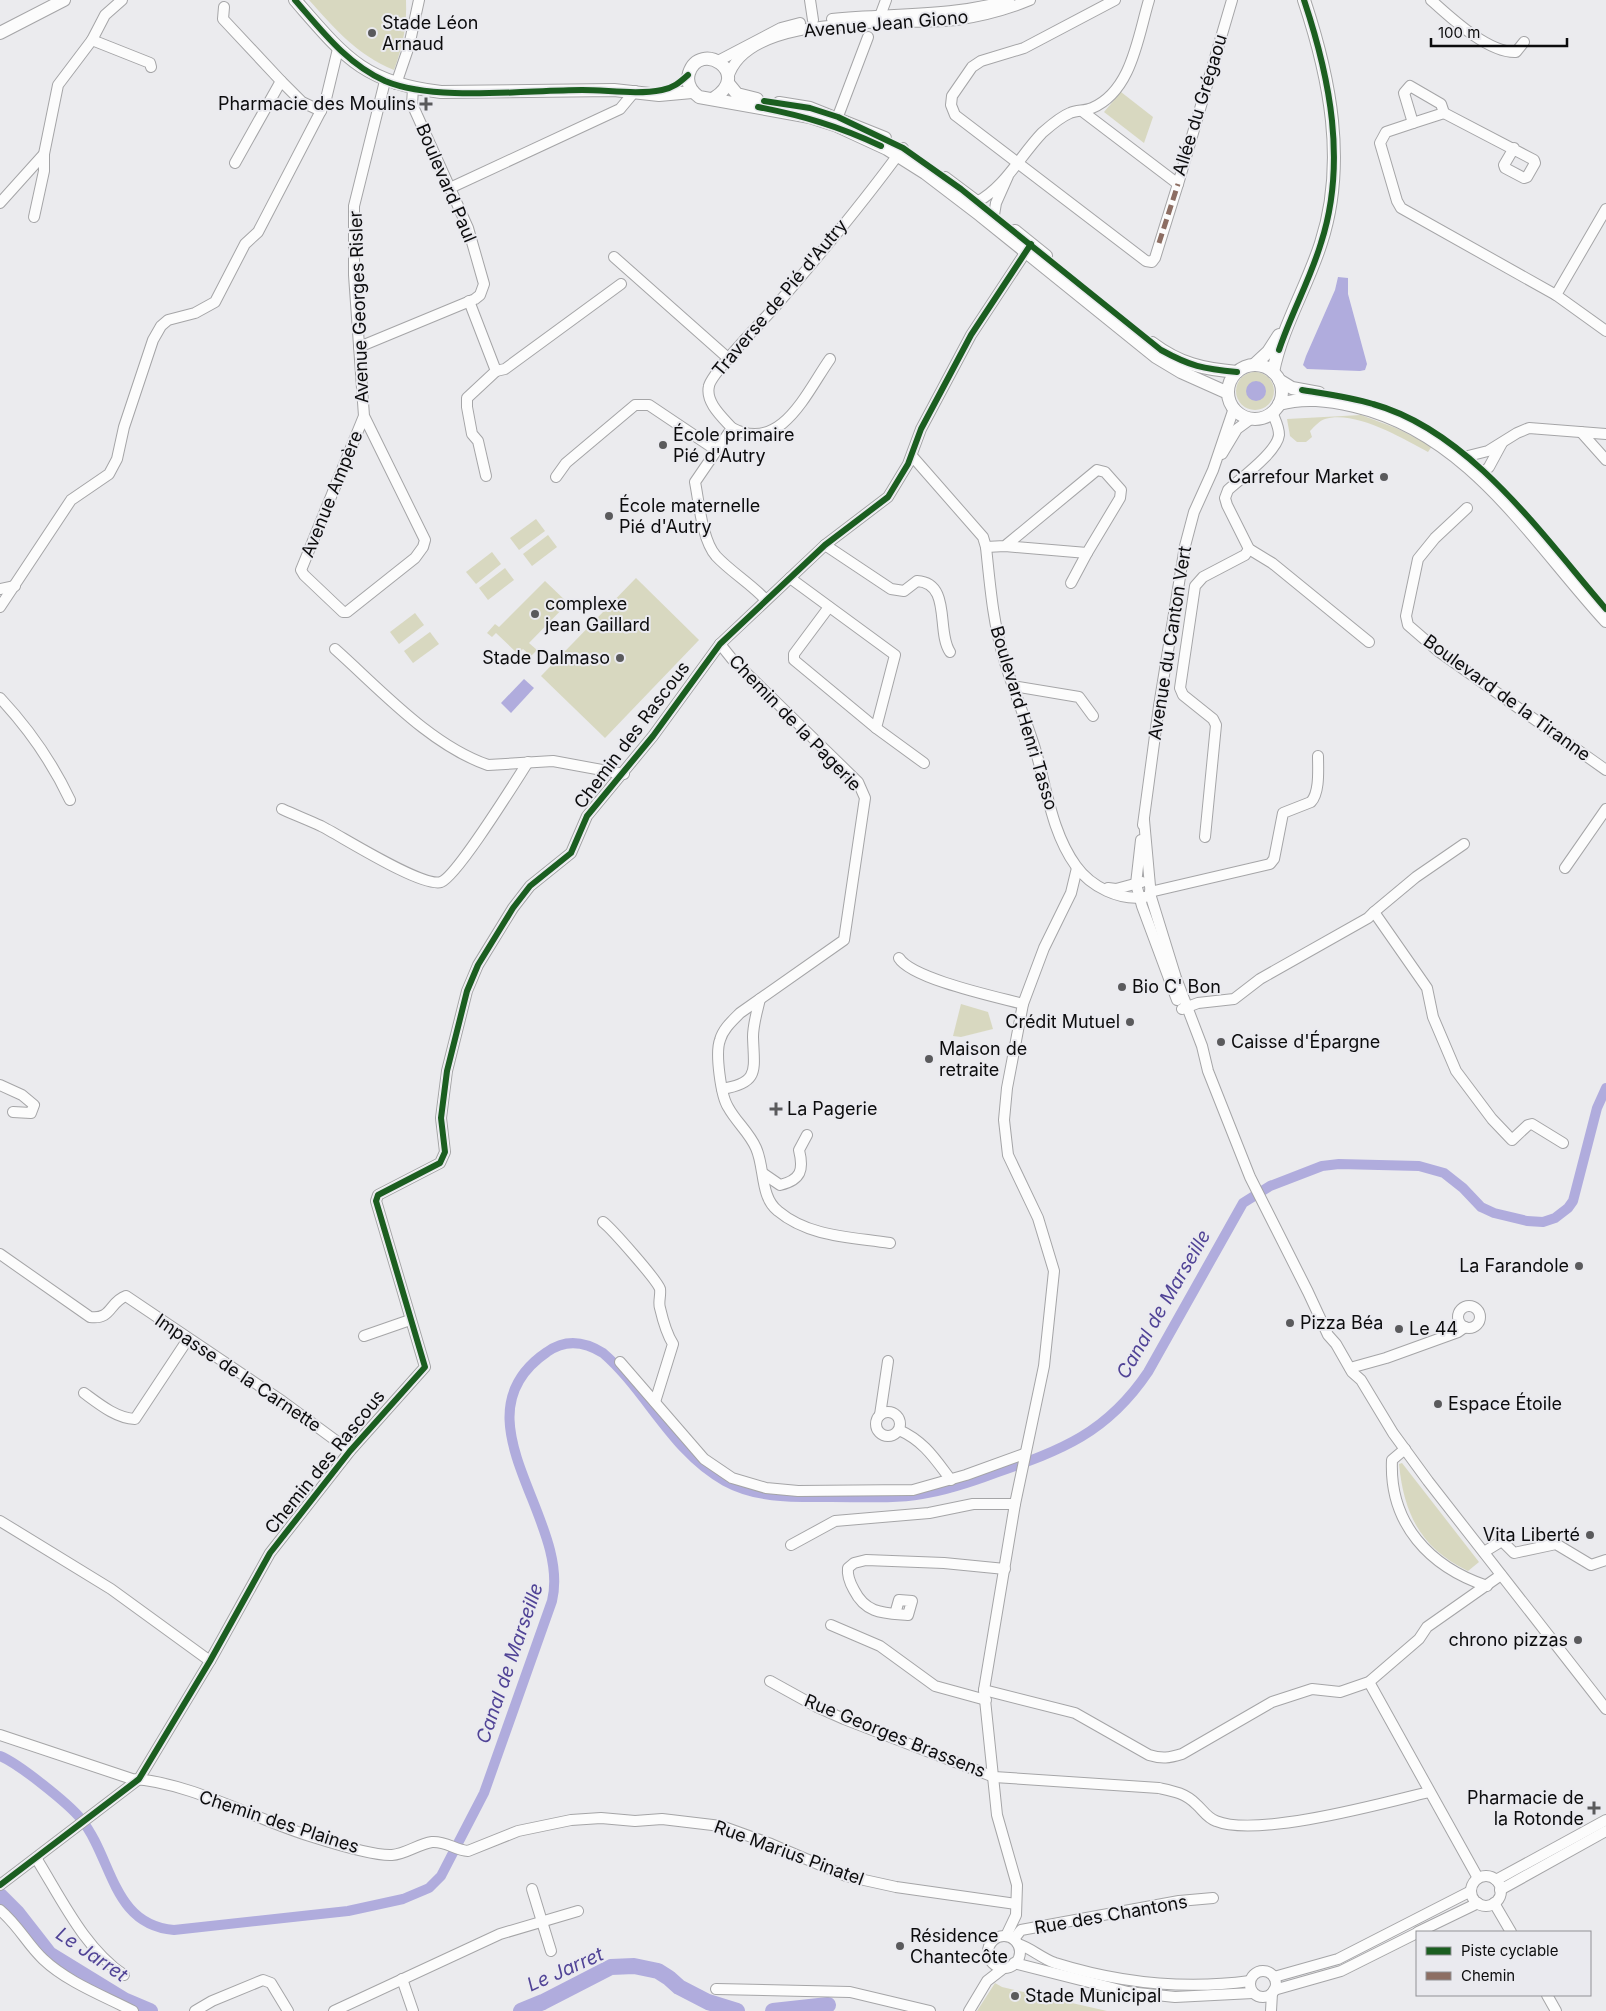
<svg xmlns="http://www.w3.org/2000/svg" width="1606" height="2011" font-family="Inter,sans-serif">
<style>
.green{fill:#d8d8c0}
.water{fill:#b0acdd}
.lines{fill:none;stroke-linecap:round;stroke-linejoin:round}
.canal{stroke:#b0acdd;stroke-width:10}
.river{stroke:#b0acdd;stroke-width:16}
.minor-casing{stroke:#a5a5a7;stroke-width:12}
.major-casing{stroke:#a5a5a7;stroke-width:14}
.minor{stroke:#fcfcfc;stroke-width:10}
.major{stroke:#fcfcfc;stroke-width:12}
.quiet{stroke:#8d6e63;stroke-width:5;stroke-dasharray:10 5;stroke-linecap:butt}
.cycleway-casing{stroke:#eaeaef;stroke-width:9}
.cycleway{stroke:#1b5e20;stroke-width:6}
.poi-dot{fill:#5a5a5c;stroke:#eaeaef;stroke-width:2}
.labels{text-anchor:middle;stroke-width:4;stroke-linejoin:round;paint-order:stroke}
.poi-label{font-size:18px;fill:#0c0c0d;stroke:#eaeaef;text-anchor:start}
.street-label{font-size:18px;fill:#0c0c0d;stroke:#eaeaef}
.water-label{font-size:19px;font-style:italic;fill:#504396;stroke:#eaeaef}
</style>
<rect width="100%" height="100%" fill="#ebebee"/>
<g class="green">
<path d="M309 0H406C407 26 403 45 394 70 356 54 336 30 309 0Z"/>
<polygon points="1121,92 1153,117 1144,143 1104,112"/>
<circle cx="1255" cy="391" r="19"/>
<path d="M1361 415 1396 428 1432 446 1428 452C1402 438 1355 410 1325 419 1320 420 1314 427 1310 431L1312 437 1306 442H1297L1290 436 1287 419Z"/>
<polygon points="536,519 545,531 519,550 510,538"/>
<polygon points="548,535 557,547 532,566 523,554"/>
<polygon points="492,552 501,564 476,584 466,572"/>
<polygon points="505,568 514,580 488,600 479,588"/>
<polygon points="636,578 699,640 605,738 541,676"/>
<polygon points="545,581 568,603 529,643 537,650 531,656 523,649 518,654 496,633 492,637 487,633 495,624 499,627"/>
<polygon points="415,613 424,625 399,644 390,632"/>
<polygon points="430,632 439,644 413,663 404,651"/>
<polygon points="961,1004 988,1012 993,1029 961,1037 953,1036"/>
<path d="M1402 1463 1479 1562 1468 1571C1421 1548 1404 1515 1399 1464Z"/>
<polygon points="995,1983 1002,1987 1107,2011 977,2011"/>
</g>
<g class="water">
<polygon points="1338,277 1348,278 1348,294 1367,364 1365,370 1360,371 1307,369 1303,365 1306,356 1335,290"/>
<circle cx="1256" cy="391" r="10"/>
<polygon points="524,679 534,688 511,713 501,703"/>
</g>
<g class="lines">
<path class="canal" d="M0 1756C18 1763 69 1804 81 1819 113 1859 112 1925 174 1930L348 1911 403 1899 429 1888 441 1876 484 1793 552 1601C572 1519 451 1417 547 1352 565 1339 584 1341 603 1353 647 1391 672 1452 725 1481 758 1499 795 1497 832 1497 862 1497 893 1499 922 1494 947 1490 971 1482 995 1473 1062 1450 1107 1433 1148 1372L1243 1203 1270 1186 1322 1166 1339 1164 1419 1166 1444 1173 1463 1188 1481 1207 1494 1213 1527 1221 1543 1222 1555 1218 1568 1208 1573 1201 1597 1108 1606 1088"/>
<g class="river">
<polyline points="0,1896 17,1913 49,1954 124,2000 150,2011"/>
<polyline points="521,2011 543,2002 611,1967 634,1966 658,1971 669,1978 679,1987 708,2002 737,2011"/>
<polyline points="773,2011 828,2005"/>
</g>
<g class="minor-casing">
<g id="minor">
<polyline points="122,0 105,15 92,40 150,63 151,67"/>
<polyline points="810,0 813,20"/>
<polyline points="1115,0 1024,48 981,61 972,67 952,96 951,105 955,115 1146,261 1152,262 1155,258 1178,184"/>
<path d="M1431 0C1451 18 1488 53 1516 52L1524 42"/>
<polyline points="224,7 223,19 281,81"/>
<polyline points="880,16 886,0"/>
<path d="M832 19C892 13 951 17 1009 0"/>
<polyline points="718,61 781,28 800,23"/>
<path d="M728 78C747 10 902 26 956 20 982 16 1006 10 1030 0"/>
<polyline points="396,84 409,46 419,0"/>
<polygon points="1410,86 1441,104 1444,113 1413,123 1404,93"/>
<polyline points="1082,111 1178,184 1232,0"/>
<polyline points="1444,113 1534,160 1535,163 1527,177 1524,178 1505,168 1504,165 1514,148"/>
<polyline points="1413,123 1386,132 1380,143 1397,201 1401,208 1556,295 1606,331"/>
<polyline points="835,124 868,37"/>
<polyline points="235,163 281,81 302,102 321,111"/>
<path d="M1008 176 996 203 994 215H980L977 202C1006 186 1020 156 1042 133 1050 126 1060 117 1070 113 1077 110 1085 111 1092 108 1132 91 1138 36 1149 0"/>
<polyline points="450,188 620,109 635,91"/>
<polyline points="0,203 44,154 58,85 92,40"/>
<polyline points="34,217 44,171 44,154"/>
<polyline points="614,257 729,359"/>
<polyline points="1556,295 1606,209"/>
<polyline points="469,301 496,371 467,398 467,407 472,434 478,441 486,476"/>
<polyline points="359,347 475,299 480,295 484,284 468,228 412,104 413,89"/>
<polyline points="496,371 505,369 621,284"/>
<path d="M1272 412C1275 420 1279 426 1279 435 1277 452 1241 478 1228 490L1225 498 1227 505 1249 549 1272 563 1369 642"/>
<polyline points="364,416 301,570 304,575 343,612 347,612 415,558 423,547 425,540 364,416 354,275 354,206 385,81"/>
<path d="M732 428C781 454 806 393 830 359"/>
<polyline points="1581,432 1606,460"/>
<polyline points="1222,454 1237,429 1252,418"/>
<path d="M912 456 983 537 986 547C990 585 993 623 1004 659 1013 691 1027 721 1036 752 1047 790 1052 833 1076 866 1091 887 1120 901 1145 897"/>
<polyline points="1468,456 1488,451 1517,433 1529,428 1606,434"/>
<polyline points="1480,476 1489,467 1502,443"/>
<polyline points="556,477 566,463 635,405 649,405 716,450"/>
<polyline points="1467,508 1435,538 1418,559 1406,616 1408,625 1438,651 1606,770"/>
<path d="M825 545 891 589 904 591 917 581C952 583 936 632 950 652"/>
<polyline points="986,547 1005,546 1087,553 1120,498 1121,490 1105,472 1097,470 1005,546"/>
<polyline points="790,578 895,655 876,728"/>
<polyline points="1071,583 1087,553"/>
<polyline points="0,589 15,586"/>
<path d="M766 600C750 583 731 572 716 556 702 540 699 502 695 482L732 428C722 417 705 402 709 386 711 374 762 321 774 308 818 257 863 203 903 148"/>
<polyline points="0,607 71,500 109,474 117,459 124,427 153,340 161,326 168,320 195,313 215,302 245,244 258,232 325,103 338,49"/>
<polyline points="829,607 794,654 794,660 876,728 924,763"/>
<path d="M720 644 732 659 858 782 865 798 844 940 740 1013C732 1021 723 1029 720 1040 715 1053 721 1096 728 1107 736 1122 749 1132 756 1148 765 1168 760 1197 778 1211 809 1237 851 1237 890 1243"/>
<path d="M335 649C380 689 430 745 488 765L553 761 624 774"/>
<polyline points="1013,686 1079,697 1093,716"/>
<path d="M0 698C29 729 52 762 70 800"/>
<path d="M282 809C295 815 308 820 321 826 341 836 422 888 441 882 457 876 515 782 528 762"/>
<polyline points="1144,820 1151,897 1176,978 1202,1046 1208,1071 1250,1177 1308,1292 1328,1335 1336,1344 1352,1372 1361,1380 1393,1433 1428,1481 1606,1709"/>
<polyline points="1143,825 1159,706 1185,546 1194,512 1213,470 1234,408"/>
<polyline points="1205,837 1216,725 1213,719 1183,695 1180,688 1195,586 1203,577 1245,555 1249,549"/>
<polyline points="1141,840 1136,884 1142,906 1177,1000"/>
<polyline points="1565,868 1606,809"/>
<polyline points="1108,888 1116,889 1142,882"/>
<path d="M1150 892 1270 864 1274 859 1283 813 1311 802C1320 792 1318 769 1318 756"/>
<polyline points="1374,912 1416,877 1464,844"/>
<path d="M899 958C912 979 997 997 1023 1004"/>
<polyline points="1182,1009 1198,1003 1234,999 1260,979 1368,918 1374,912 1427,988 1433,1017 1456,1071 1492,1119 1512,1140 1528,1125 1532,1124 1563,1143"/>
<polyline points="0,1085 22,1095 34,1105 31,1113 13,1112"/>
<path d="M722 1089C760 1083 754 1070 753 1037 753 1024 757 1012 760 999"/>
<path d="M764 1174 780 1185C801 1180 804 1170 799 1150L807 1135"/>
<path d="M603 1222C612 1229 657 1280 660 1289 661 1296 658 1302 660 1308 663 1321 666 1333 673 1344L655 1402"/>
<path d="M0 1254 90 1317C112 1320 109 1302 126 1296L282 1401 350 1451"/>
<circle cx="1469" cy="1317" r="11"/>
<polyline points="364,1336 410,1320"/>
<polyline points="620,1362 704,1459 732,1478 766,1488 798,1491 913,1490 966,1475 1024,1454"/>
<polyline points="1350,1368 1386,1358 1458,1332 1465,1327"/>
<path d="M84 1393C99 1404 116 1418 135 1419L188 1339"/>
<circle cx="888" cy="1424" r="12"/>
<polyline points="880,1415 888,1361"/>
<path d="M899 1430C924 1441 935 1459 951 1480"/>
<path d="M1405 1449 1392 1460C1389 1524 1430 1567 1487 1586"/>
<polyline points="0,1521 111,1589 210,1661"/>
<polyline points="791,1545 835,1521 929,1513 973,1504 1015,1504"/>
<polyline points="1484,1552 1502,1541 1514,1553 1556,1544 1591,1565 1606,1560"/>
<path d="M895 1614 899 1600 912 1601 908 1615C884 1613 866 1614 854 1590 850 1583 847 1576 848 1568L854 1563 866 1560 944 1563 1005 1569"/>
<polyline points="831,1625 880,1646 935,1686 986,1700"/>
<path d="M770 1681 817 1707 844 1719 994 1777 1159 1788C1173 1791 1185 1793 1196 1804 1203 1810 1207 1818 1216 1821 1257 1838 1384 1803 1429 1792"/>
<polyline points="1369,1682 1478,1878"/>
<path d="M984 1690 1075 1713 1149 1755C1162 1759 1169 1758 1182 1754L1272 1702 1312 1689 1340 1692 1369 1682 1419 1639 1427 1627 1501 1575"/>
<path d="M0 1735 132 1779C187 1781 259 1821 313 1837 332 1843 374 1856 392 1855 406 1854 418 1844 432 1842 446 1841 455 1850 468 1851L518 1831 571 1820 601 1818 635 1821 662 1819 721 1826 771 1844 846 1876 896 1887 1016 1904"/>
<path d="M36 1858C61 1898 84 1948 124 1975"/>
<circle cx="1486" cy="1891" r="15"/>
<polyline points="1496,1880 1606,1820"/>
<polyline points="0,1885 139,1779 210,1661 270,1553 350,1451 425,1367 376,1201 378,1195 440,1163 445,1152 441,1118 447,1071 467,991 478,965 513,908 530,886 571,853 587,816 653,736 720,644 825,545 888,497 908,464 921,429 971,335 1029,247"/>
<polyline points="532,1889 551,1951"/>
<polyline points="1500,1890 1606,1831"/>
<polyline points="1494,1903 1511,1932"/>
<path d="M0 1910C19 1926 27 1944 43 1959 67 1982 104 1996 133 2011"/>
<polyline points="1418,1932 1478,1903"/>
<polyline points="1006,1936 1016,1915 1017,1885 997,1815 984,1690 1015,1504 1044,1366 1054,1271 1038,1218 1008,1155 1004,1120 1007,1088 1023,1004 1044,948 1071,893 1077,868"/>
<circle cx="1004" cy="1952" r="16"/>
<polyline points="1014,1939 1021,1930 1179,1901 1213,1898"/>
<path d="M1018 1944C1031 1948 1041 1958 1055 1963 1119 1983 1184 1990 1250 1981"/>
<polyline points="1014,1963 1128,1992 1175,1997 1253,1993"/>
<circle cx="1263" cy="1984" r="13"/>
<polyline points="1274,1977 1338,1959 1471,1891"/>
<polyline points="402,1979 413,2011"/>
<polyline points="716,1989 850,1992 930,2011"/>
<polyline points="1274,1990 1341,1971 1417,1933"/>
<polyline points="1547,1995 1556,2011"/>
<polyline points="195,2011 212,2001 263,1980 271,1983 288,2011"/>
<polyline points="334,2011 500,1934 578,1911"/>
<polyline points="969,2011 987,1981 1005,1967"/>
<polyline points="1271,2011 1272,1993"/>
</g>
</g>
<g class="major-casing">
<g id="major">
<path d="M295 0C344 56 363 83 441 92L614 90 659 95 692 92"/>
<polyline points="0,33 64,0"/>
<polyline points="728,83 737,94 757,99"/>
<path d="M714 98C753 73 700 39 689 73 686 83 691 91 699 97L810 117 835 125 887 149 925 173 980 215 1156 357 1181 372 1228 393"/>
<polyline points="779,103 810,108 885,138"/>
<polyline points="945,178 977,202"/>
<polyline points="1015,231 1046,256"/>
<path d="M1152 343C1180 364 1203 369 1237 372"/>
<polyline points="1254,365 1268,352 1279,335"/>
<circle cx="1255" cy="392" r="27"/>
<path d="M1273 372C1282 327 1307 287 1321 243 1347 163 1330 78 1304 0"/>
<polyline points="1279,380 1292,388 1319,393"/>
<path d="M1279 404C1304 397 1328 400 1354 406 1469 433 1531 539 1606 621"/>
</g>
</g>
<use href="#minor" class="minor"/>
<use href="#major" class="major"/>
<polyline class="quiet" points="1159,243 1178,184"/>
<g class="cycleway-casing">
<g id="cycleway">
<path d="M295 0C322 31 347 64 385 81 435 102 526 90 582 90 608 90 636 95 662 90 673 88 679 83 688 75"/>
<path d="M764 101 810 108 838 117 903 148 961 189 1161 350C1190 366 1203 369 1237 372"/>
<path d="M758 107C804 116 838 126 881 146"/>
<path d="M1279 350C1291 314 1310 280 1321 243 1347 163 1330 78 1304 0"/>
<path d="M1302 390C1326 394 1350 397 1373 404 1470 431 1542 535 1606 609"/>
<polyline points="0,1885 139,1779 210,1661 270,1553 350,1451 425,1367 376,1201 378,1195 440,1163 445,1152 441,1118 447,1071 467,991 478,965 513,908 530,886 571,853 587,816 653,736 720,644 825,545 888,497 908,464 921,429 971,335 1031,244"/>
</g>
</g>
<use href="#cycleway" class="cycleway"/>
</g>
<g class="poi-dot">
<circle cx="372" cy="33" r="5"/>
<path d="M423.5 96.5h5v5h5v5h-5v5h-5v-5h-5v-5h5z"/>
<circle cx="663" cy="445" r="5"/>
<circle cx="1384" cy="477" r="5"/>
<circle cx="609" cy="516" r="5"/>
<circle cx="535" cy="614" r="5"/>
<circle cx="620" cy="658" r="5"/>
<circle cx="1122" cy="987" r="5"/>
<circle cx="1130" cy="1022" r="5"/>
<circle cx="1221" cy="1042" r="5"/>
<circle cx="929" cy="1059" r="5"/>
<path d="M773.5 1101.5h5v5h5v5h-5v5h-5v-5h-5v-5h5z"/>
<circle cx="1579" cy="1266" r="5"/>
<circle cx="1290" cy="1323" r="5"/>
<circle cx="1399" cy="1329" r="5"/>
<circle cx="1438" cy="1404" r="5"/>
<circle cx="1590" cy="1535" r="5"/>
<circle cx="1578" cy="1640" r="5"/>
<path d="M1591.5 1800.5h5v5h5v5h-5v5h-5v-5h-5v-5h5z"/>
<circle cx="900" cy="1946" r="5"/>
<circle cx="1015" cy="1996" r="5"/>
</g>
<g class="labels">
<g class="poi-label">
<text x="382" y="29">Stade Léon<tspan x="382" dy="21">Arnaud</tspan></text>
<text x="416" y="110" text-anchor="end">Pharmacie des Moulins</text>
<text x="673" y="441">École primaire<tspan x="673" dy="21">Pié d'Autry</tspan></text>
<text x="1374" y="483" text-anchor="end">Carrefour Market</text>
<text x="619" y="512">École maternelle<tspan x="619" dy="21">Pié d'Autry</tspan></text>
<text x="545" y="610">complexe<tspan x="545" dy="21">jean Gaillard</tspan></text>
<text x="610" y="664" text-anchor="end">Stade Dalmaso</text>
<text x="1132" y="993">Bio C' Bon</text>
<text x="1120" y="1028" text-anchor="end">Crédit Mutuel</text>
<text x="1231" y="1048">Caisse d'Épargne</text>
<text x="939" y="1055">Maison de<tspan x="939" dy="21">retraite</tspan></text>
<text x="787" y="1115">La Pagerie</text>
<text x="1569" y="1272" text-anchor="end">La Farandole</text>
<text x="1300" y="1329">Pizza Béa</text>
<text x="1409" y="1335">Le 44</text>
<text x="1448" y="1410">Espace Étoile</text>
<text x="1580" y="1541" text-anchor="end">Vita Liberté</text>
<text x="1568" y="1646" text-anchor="end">chrono pizzas</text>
<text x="1584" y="1804" text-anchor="end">Pharmacie de<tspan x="1584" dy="21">la Rotonde</tspan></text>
<text x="910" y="1942">Résidence<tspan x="910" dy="21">Chantecôte</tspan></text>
<text x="1025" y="2002">Stade Municipal</text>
</g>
<g class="street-label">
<text transform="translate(886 24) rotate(-5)" y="6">Avenue Jean Giono</text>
<text transform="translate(1200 105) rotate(-73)" y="6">Allée du Grégaou</text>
<text transform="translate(446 183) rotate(67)" y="6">Boulevard Paul</text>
<text transform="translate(780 298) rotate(-50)" y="6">Traverse de Pié d'Autry</text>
<text transform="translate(359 307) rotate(-92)" y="6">Avenue Georges Risler</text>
<text transform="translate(332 494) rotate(-68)" y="6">Avenue Ampère</text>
<text transform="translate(1170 643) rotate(-81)" y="6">Avenue du Canton Vert</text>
<text transform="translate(1507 698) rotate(36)" y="6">Boulevard de la Tiranne</text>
<text transform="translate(1024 718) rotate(73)" y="6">Boulevard Henri Tasso</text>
<text transform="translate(795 723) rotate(46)" y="6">Chemin de la Pagerie</text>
<text transform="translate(632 735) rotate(-53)" y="6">Chemin des Rascous</text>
<text transform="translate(238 1373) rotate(34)" y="6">Impasse de la Carnette</text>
<text transform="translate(325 1462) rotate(-51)" y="6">Chemin des Rascous</text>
<text transform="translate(895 1736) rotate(22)" y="6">Rue Georges Brassens</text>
<text transform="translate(279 1822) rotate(18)" y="6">Chemin des Plaines</text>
<text transform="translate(789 1853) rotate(20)" y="6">Rue Marius Pinatel</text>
<text transform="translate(1111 1915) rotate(-10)" y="6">Rue des Chantons</text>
</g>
<g class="water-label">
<text transform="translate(1163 1304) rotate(-60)" y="7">Canal de Marseille</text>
<text transform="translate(509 1663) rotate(-71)" y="7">Canal de Marseille</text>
<text transform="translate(92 1954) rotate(34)" y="7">Le Jarret</text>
<text transform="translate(565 1969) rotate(-24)" y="7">Le Jarret</text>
</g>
</g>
<rect x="1416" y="1931" width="175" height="65" fill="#eaeaef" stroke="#919195"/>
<rect x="1426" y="1947" width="25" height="8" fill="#1b5e20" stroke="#919195"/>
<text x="1461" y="1956" font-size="15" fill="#0c0c0d">Piste cyclable</text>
<rect x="1426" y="1972" width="25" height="8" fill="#8d6e63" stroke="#919195"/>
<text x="1461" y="1981" font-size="15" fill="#0c0c0d">Chemin</text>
<path d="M1431 38v8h136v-8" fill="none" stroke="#0c0c0d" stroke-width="2.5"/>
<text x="1438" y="38" font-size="15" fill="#0c0c0d" stroke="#eaeaef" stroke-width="4" paint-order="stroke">100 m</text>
</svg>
